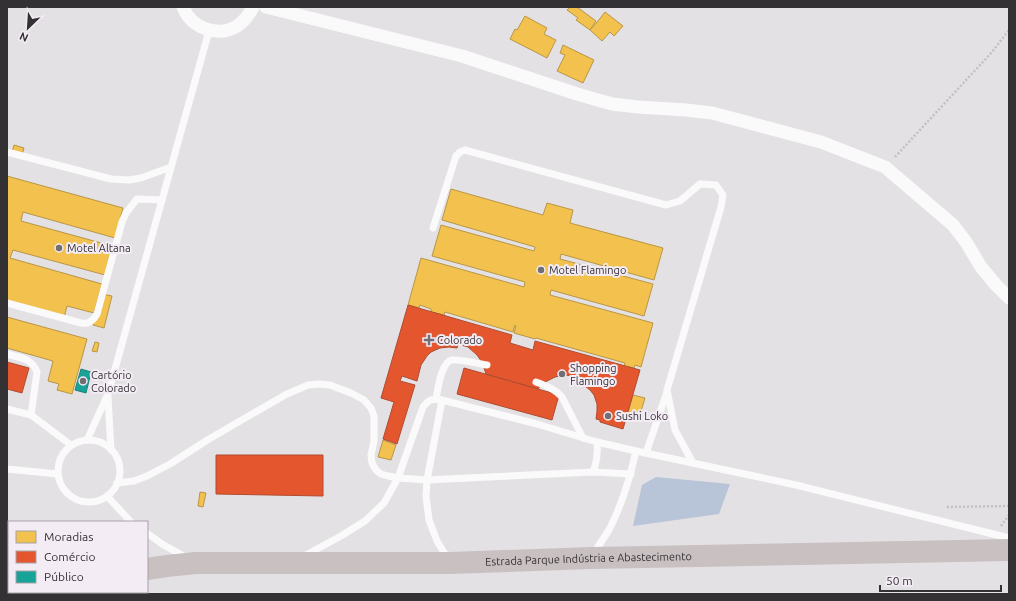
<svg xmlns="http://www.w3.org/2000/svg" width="1016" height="601" font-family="Ubuntu,sans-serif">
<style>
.water{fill:#b8c5d8}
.homes{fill:#f2c14e;stroke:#b99646}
.shops{fill:#e4572e;stroke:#af4c30}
.public{fill:#17a398;stroke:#20817a}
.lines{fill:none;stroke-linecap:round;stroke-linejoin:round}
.path{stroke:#c3c0c3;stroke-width:2.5;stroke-dasharray:2 2;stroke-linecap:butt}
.service{stroke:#fbfafb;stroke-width:7}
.minor{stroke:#fbfafb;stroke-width:13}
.trunk{stroke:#c9c1c1;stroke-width:22}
.poi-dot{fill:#726f73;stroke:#f3ecf4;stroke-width:1.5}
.labels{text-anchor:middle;stroke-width:4;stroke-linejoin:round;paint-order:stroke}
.poi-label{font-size:11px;fill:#343135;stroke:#f3ecf4;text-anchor:start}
.street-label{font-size:11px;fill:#343135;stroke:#f3ecf4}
</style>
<rect width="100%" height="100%" fill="#e4e1e5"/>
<polygon class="water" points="656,477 730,484 719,514 633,526 642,485"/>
<g class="homes">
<polygon points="570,7 577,7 596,21 590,30 576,20 578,18 567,10"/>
<polygon points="605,12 623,26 614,36 610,32 602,41 590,30 598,21"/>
<polygon points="525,16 547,28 544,34 556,40 547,58 510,39 515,29 517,30"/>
<polygon points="563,45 594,60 583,83 557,71 565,55 560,53"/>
<polygon points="14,145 24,148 22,155 12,152"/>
<polygon points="7,176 123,208 115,238 23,212 21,221 112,246 105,275 13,250 10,258 102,284 94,313 67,306 64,318 7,303"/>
<polygon points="451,189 543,215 547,203 573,210 570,223 663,248 654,280 561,254 560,259 653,284 644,316 551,290 550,295 653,323 641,367 635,365 634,368 624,366 625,363 536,338 535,339 514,333 516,326 515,325 513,332 445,312 444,315 431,312 431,309 420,305 419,308 408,305 421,258 524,287 525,282 432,256 441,225 534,251 535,247 442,220"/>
<polygon points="102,294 112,296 104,328 93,325"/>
<polygon points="7,317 87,339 72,394 57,390 59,384 48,381 53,361 7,348"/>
<polygon points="95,342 99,343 97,352 92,351"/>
<polygon points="633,395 645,398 638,421 626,418"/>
<polygon points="383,440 396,445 391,460 378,457"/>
<polygon points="200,492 206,493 203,507 198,506"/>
</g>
<g class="shops">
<polygon points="408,305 512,335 510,343 533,350 535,341 640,370 623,429 600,422 600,420 596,419 597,411 597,404 594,395 590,390 585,386 575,381 576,377 566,375 555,377 543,383 538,389 486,374 482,362 477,355 468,347 458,344 457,348 449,347 440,348 431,352 427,356 421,365 417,381 402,376 400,381 415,385 397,444 383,439 394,402 381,398"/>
<polygon points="7,362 29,368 22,393 7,389"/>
<polygon points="464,368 559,395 552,420 457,394"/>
<polygon points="216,455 323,455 323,496 216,494"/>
</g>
<polygon class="public" points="81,369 91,372 86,393 75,390"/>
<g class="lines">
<g class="path">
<polyline points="895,157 992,52 1009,30"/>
<polyline points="947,507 1009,506"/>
<polyline points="1001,526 1009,515"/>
</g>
<g class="service">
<polyline points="7,152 111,179 129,180 141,178 171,167"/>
<polyline points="433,228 456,156 460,152 465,150 666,205 680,201 700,184 716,185 723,195 721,207 667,390 675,430 693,463"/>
<path d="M7 303 81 323C89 324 93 321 97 314L122 222 126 213 137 199 162 200"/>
<path d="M7 354C20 358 32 358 37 372L31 415"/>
<path d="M536 382C546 386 555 389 562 397L583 438"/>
<polyline points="108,397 111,450"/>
<path d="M436 399C438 389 441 362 452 360 457 359 481 364 487 365"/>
<polyline points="442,400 427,480 426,496 429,520 437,541 448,559"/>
<polyline points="7,409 31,415 71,445"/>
<polyline points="87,440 108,394 209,31"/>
<circle cx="89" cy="471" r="31"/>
<polyline points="646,453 667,392"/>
<polyline points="7,469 58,474"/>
<path d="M593 472C597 462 598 453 597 442"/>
<polyline points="117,483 134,481 147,476 170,464 209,439 285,395 308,385 319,384 330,385 351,393 364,400 371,408 374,416 374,441 371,455 372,463 376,470 381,474 388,476 398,478 427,480 593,472 631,474"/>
<polyline points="107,496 131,522"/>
<polyline points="147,533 162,544 187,558"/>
<path d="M593 555C598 546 605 537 610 528 622 504 630 478 636 451L796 485 1009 538"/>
<path d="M304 556 341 536 365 521 384 503 398 478 423 407C430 398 432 399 442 400L537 424 597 442 636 451"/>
</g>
<g class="minor">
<path d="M183 7C191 28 218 38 237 26 245 21 249 15 253 7"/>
<polyline points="266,7 462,56 577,94 612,104 638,107 686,110 712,113 821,142 885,167 953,225 966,242 981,267 996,285 1009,298"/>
</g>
<g class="trunk">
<polyline points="7,553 9,553"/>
<path id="s1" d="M147 569 167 566 196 563H450L591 558 1009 550"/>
<polyline points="7,593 12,592"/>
</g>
</g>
<g class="poi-dot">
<circle cx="59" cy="248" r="4"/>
<circle cx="541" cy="270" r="4"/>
<path d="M427 334h4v4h4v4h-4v4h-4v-4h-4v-4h4z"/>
<circle cx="562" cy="374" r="4"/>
<circle cx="83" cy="381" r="4"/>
<circle cx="608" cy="416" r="4"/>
</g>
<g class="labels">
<g class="poi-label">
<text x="67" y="252">Motel Altana</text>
<text x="549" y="274">Motel Flamingo</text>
<text x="437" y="344">Colorado</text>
<text x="570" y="372">Shopping<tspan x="570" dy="13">Flamingo</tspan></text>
<text x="91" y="379">Cartório<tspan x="91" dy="13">Colorado</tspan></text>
<text x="616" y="420">Sushi Loko</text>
</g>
<g class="street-label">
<text dy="4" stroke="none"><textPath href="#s1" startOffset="442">Estrada Parque Indústria e Abastecimento</textPath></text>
</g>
</g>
<rect width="1016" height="601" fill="none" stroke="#343135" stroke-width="16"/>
<rect x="8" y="521" width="140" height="72" fill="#f3ecf4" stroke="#a7a1a8"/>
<rect x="16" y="531" width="20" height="12" fill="#f2c14e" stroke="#a7a1a8"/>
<text x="44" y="541" font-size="12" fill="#343135">Moradias</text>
<rect x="16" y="551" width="20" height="12" fill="#e4572e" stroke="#a7a1a8"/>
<text x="44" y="561" font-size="12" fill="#343135">Comércio</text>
<rect x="16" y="571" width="20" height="12" fill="#17a398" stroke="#a7a1a8"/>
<text x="44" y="581" font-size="12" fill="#343135">Público</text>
<g transform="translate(28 28) rotate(205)" stroke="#f3ecf4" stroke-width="3" paint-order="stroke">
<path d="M0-3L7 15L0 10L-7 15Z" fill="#343135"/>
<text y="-6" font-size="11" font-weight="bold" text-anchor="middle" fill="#343135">N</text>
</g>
<path d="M880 585v6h121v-6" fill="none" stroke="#343135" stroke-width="2"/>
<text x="886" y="585" font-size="12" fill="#343135" stroke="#f3ecf4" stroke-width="3" paint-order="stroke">50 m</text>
</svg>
